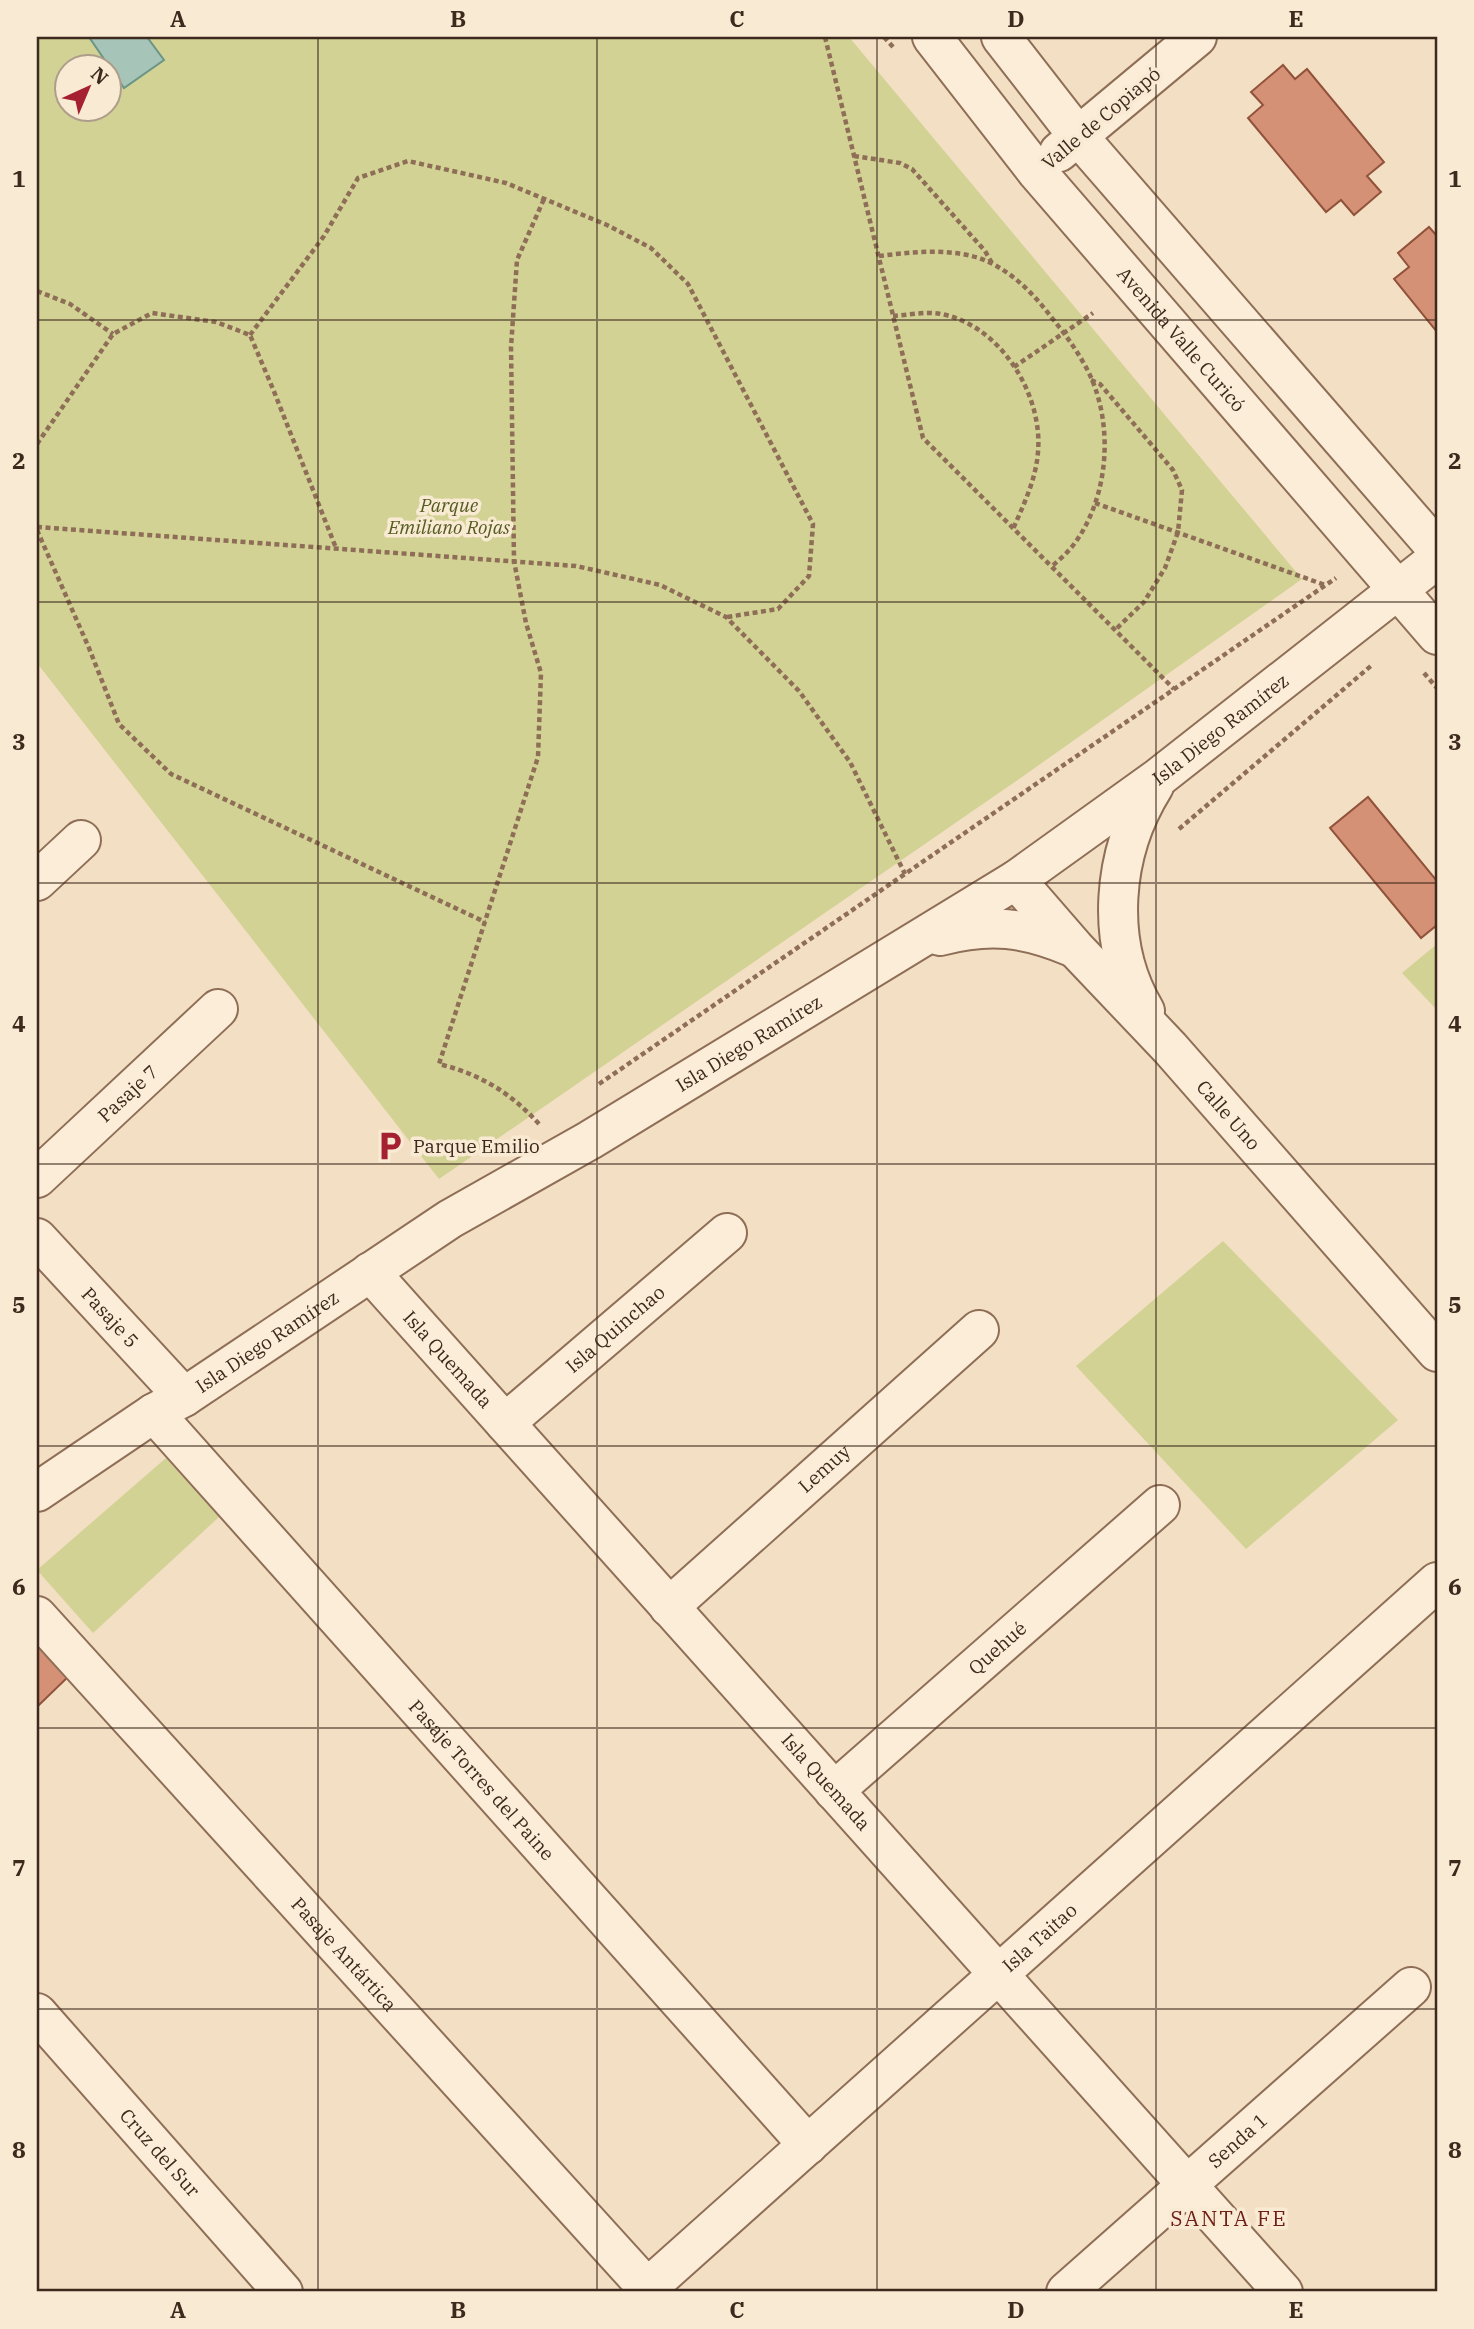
<svg xmlns="http://www.w3.org/2000/svg" width="1474" height="2329" font-family="'IBM Plex Serif',serif">
<style>
.green{fill:#d2d295;fill-rule:evenodd}
.water{fill:#a6c5b8;stroke:#6b9585;stroke-width:2}
.building{fill:#d59175;stroke:#91523b;stroke-width:2}
.lines{fill:none;stroke-linecap:round;stroke-linejoin:round}
.minor-casing{stroke:#8f6e57;stroke-width:42}
.path{stroke:#8f6e57;stroke-width:4.5;stroke-dasharray:5 3.5;stroke-linecap:butt}
.minor{stroke:#fcedd8;stroke-width:38}
.grid{fill:none;stroke:#3e291d;stroke-width:2;stroke-opacity:0.55}
.labels{text-anchor:middle;stroke-width:7;stroke-linejoin:round;paint-order:stroke}
.street-label{font-size:19px;fill:#3e291d;stroke:#f9ead4}
.park-label{font-size:19px;font-style:italic;fill:#555c22;stroke:#f9ead4}
.poi-label{font-size:19px;fill:#3e291d;stroke:#f9ead4;text-anchor:start}
.neighbourhood-label{font-size:21px;letter-spacing:2px;fill:#6f1f18;stroke:#f9ead4}
.neatline{fill:none;stroke:#3e291d;stroke-width:2.5}
.grid-label{font-size:23px;text-anchor:middle;font-weight:bold;fill:#3e291d}
</style>
<rect width="100%" height="100%" fill="#f3dfc3"/>
<g class="green">
<path d="M37 37H849L1302 579 1022 777 439 1179 37 663ZM66 66H108V108H66Z"/>
<polygon points="1437,944 1437,1010 1402,973"/>
<polygon points="1223,1241 1398,1420 1246,1549 1076,1366"/>
<polygon points="166,1458 219,1517 93,1633 37,1570"/>
</g>
<polygon class="water" points="89,37 147,37 164,60 124,88"/>
<g class="building">
<polygon points="1283,65 1295,79 1307,69 1384,162 1367,176 1381,192 1354,215 1341,200 1326,212 1248,118 1263,105 1251,92"/>
<polygon points="1429,227 1437,236 1437,332 1394,279 1409,267 1398,253"/>
<polygon points="1368,797 1437,881 1437,925 1421,938 1330,828"/>
<polygon points="37,1637 72,1673 37,1707"/>
</g>
<g class="lines">
<g class="minor-casing">
<g id="minor">
<path id="s1" d="M932 37 1037 172 1437 635"/>
<polyline points="1001,37 1078,136 1437,549"/>
<polyline points="1059,152 1197,37"/>
<path id="s2" d="M1016 880 1075 948 1170 1048 1437 1352"/>
<polyline points="37,881 81,840"/>
<path d="M940 936C990 923 1025 927 1072 947"/>
<path d="M1145 1011C1104 942 1112 853 1154 786"/>
<path id="s3" d="M37 1178 218 1009"/>
<path id="s4" d="M37 1238 184 1397"/>
<path id="s5" d="M370 1272 1283 2292"/>
<path id="s6" d="M154 1413 808 2145"/>
<path id="s7" d="M505 1423 727 1233"/>
<path id="s8" d="M37 1492 154 1413 184 1397 450 1219 590 1140 1016 880 1158 778 1437 559"/>
<path id="s9" d="M669 1607 979 1330"/>
<path id="s10" d="M37 1616 651 2292"/>
<path id="s11" d="M834 1791 1160 1505"/>
<path id="s12" d="M37 2013 283 2292"/>
<path id="s13" d="M643 2292 1437 1582"/>
<path id="s14" d="M1066 2292 1411 1987"/>
</g>
</g>
<g class="path">
<polyline points="825,37 923,438 1174,689"/>
<polyline points="884,37 893,47"/>
<polyline points="854,156 900,163 912,169 985,251 993,265"/>
<path d="M879 256C912 252 946 248 979 258 1010 269 1033 293 1052 318 1066 335 1078 352 1088 371 1115 425 1109 501 1071 548 1065 555 1058 561 1051 567"/>
<polyline points="37,291 70,304 113,334"/>
<path d="M893 316C909 315 926 311 941 314 1000 325 1043 394 1038 452 1036 479 1024 504 1013 529"/>
<polyline points="250,335 324,236 358,178 408,161 506,183 607,225 651,248 688,284 813,524 809,576 778,609 727,617"/>
<polyline points="1014,367 1093,313"/>
<polyline points="1091,380 1100,384 1173,470 1182,490 1178,532 1165,568 1144,602 1115,630"/>
<polyline points="37,444 113,334 152,313 216,322 250,335 273,389 336,548"/>
<polyline points="1095,503 1325,585"/>
<polyline points="37,527 576,566 660,585 726,617 799,691 850,762 905,874"/>
<polyline points="37,530 89,648 119,724 171,774 485,922"/>
<polyline points="1424,673 1437,688"/>
<polyline points="1179,829 1372,665"/>
<polyline points="599,1084 1336,578"/>
<path d="M539 1124C511 1093 480 1074 439 1064L538 757 541 673 526 623 514 561 511 347 517 260 544 199"/>
</g>
<use href="#minor" class="minor"/>
</g>
<path class="grid" d="M318 37V2292M597 37V2292M877 37V2292M1156 37V2292M37 320H1437M37 602H1437M37 883H1437M37 1164H1437M37 1446H1437M37 1728H1437M37 2009H1437"/>
<defs>
<g id="parking-bare" transform="scale(2.415)"><path d="M-3.5-5.5H1a3.5 3.5 0 0 1 0 7H-1V5.5H-3.5ZM-1-3.4V-.6H.8a1.4 1.4 0 0 0 0-2.8Z" fill="#a52132" stroke="#f9ead4" stroke-width="2.5" paint-order="stroke"/></g>
</defs>
<g fill-rule="evenodd">
<use href="#parking-bare" x="390" y="1146"/>
</g>
<g class="labels">
<g class="street-label">
<text transform="translate(1101 118) rotate(-40)" y="7">Valle de Copiapó</text>
<text dy="7" stroke="none"><textPath href="#s1" startOffset="392">Avenida Valle Curicó</textPath></text>
<text dy="7" stroke="none"><textPath href="#s8" startOffset="1409">Isla Diego Ramírez</textPath></text>
<text dy="7" stroke="none"><textPath href="#s8" startOffset="842">Isla Diego Ramírez</textPath></text>
<text dy="7" stroke="none"><textPath href="#s3" startOffset="124">Pasaje 7</textPath></text>
<text dy="7" stroke="none"><textPath href="#s2" startOffset="317">Calle Uno</textPath></text>
<text dy="7" stroke="none"><textPath href="#s4" startOffset="108">Pasaje 5</textPath></text>
<text dy="7" stroke="none"><textPath href="#s7" startOffset="145">Isla Quinchao</textPath></text>
<text dy="7" stroke="none"><textPath href="#s8" startOffset="275">Isla Diego Ramírez</textPath></text>
<text dy="7" stroke="none"><textPath href="#s5" startOffset="117">Isla Quemada</textPath></text>
<text dy="7" stroke="none"><textPath href="#s9" startOffset="208">Lemuy</textPath></text>
<text dy="7" stroke="none"><textPath href="#s11" startOffset="217">Quehué</textPath></text>
<text dy="7" stroke="none"><textPath href="#s6" startOffset="492">Pasaje Torres del Paine</textPath></text>
<text dy="7" stroke="none"><textPath href="#s5" startOffset="684">Isla Quemada</textPath></text>
<text dy="7" stroke="none"><textPath href="#s13" startOffset="532">Isla Taitao</textPath></text>
<text dy="7" stroke="none"><textPath href="#s10" startOffset="457">Pasaje Antártica</textPath></text>
<text dy="7" stroke="none"><textPath href="#s14" startOffset="229">Senda 1</textPath></text>
<text dy="7" stroke="none"><textPath href="#s12" startOffset="186">Cruz del Sur</textPath></text>
</g>
<g class="park-label">
<text x="449" y="512">Parque<tspan x="449" dy="22">Emiliano Rojas</tspan></text>
</g>
<g class="poi-label">
<text x="413" y="1153">Parque Emilio</text>
</g>
<g class="neighbourhood-label">
<text x="1229" y="2226">SANTA FE</text>
</g>
</g>
<rect width="1474" height="2329" fill="none" stroke="#f9ead4" stroke-width="77"/>
<g transform="translate(88 88) rotate(44)"><circle r="33" fill="#f9ead4" stroke="#ae9d8b" stroke-width="2"/>
<path d="M0-5L12 26L0 18L-12 26Z" fill="#a52132"/>
<text y="-10" font-size="19" font-weight="bold" text-anchor="middle" fill="#3e291d">N</text>
</g>
<rect x="38" y="38" width="1398" height="2252" class="neatline"/>
<g class="grid-label">
<text x="178" y="27">A</text>
<text x="458" y="27">B</text>
<text x="737" y="27">C</text>
<text x="1016" y="27">D</text>
<text x="1296" y="27">E</text>
<text x="19" y="187">1</text>
<text x="1455" y="187">1</text>
<text x="19" y="469">2</text>
<text x="1455" y="469">2</text>
<text x="19" y="750">3</text>
<text x="1455" y="750">3</text>
<text x="19" y="1032">4</text>
<text x="1455" y="1032">4</text>
<text x="19" y="1313">5</text>
<text x="1455" y="1313">5</text>
<text x="19" y="1595">6</text>
<text x="1455" y="1595">6</text>
<text x="19" y="1876">7</text>
<text x="1455" y="1876">7</text>
<text x="19" y="2158">8</text>
<text x="1455" y="2158">8</text>
<text x="178" y="2318">A</text>
<text x="458" y="2318">B</text>
<text x="737" y="2318">C</text>
<text x="1016" y="2318">D</text>
<text x="1296" y="2318">E</text>
</g>
</svg>
